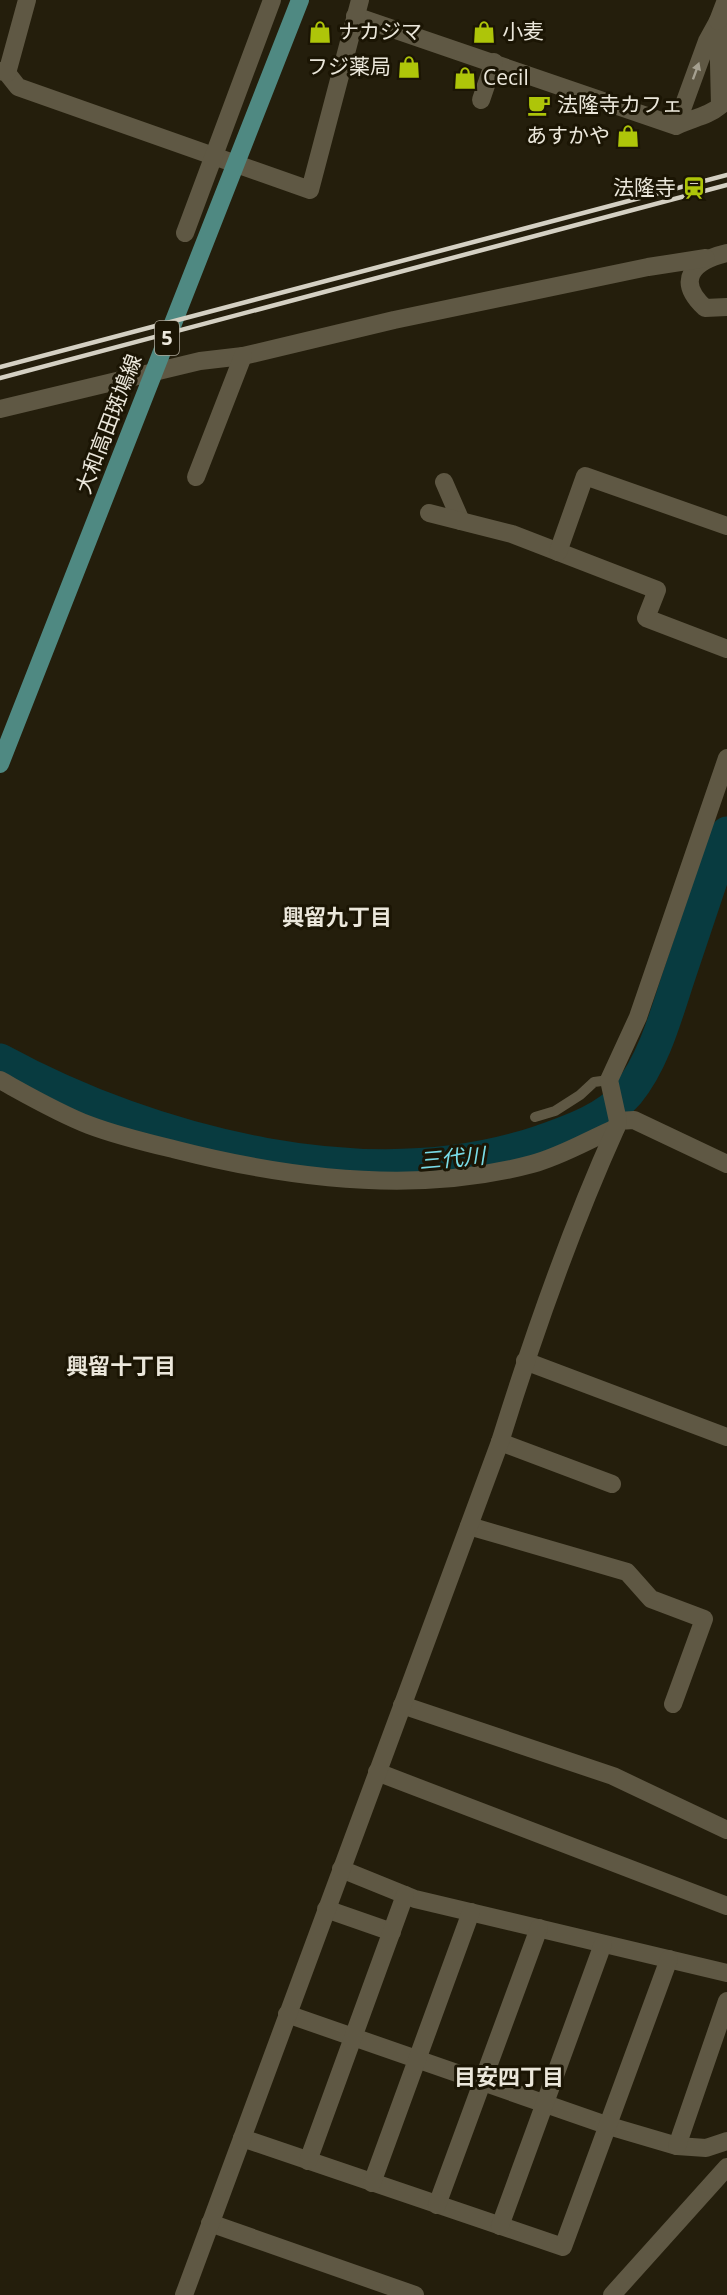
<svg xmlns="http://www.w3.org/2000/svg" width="727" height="2295" font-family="'Open Sans','Noto Sans JP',sans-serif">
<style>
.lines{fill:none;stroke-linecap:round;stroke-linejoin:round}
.river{stroke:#083b40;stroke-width:33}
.lane{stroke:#5f5844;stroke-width:10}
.street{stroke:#5f5844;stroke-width:18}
.primary{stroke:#4f8982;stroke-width:18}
.rail{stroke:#d4d0c3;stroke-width:4.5}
.oneway{fill:#a5a090}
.labels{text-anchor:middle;stroke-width:6;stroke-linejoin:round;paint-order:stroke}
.shield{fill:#1b1504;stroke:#ada89a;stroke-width:1.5}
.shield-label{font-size:20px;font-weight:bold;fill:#ebe7db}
.poi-label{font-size:21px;fill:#ebe7db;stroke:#1b1504;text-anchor:start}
.street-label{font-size:21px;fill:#ebe7db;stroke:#1b1504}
.neighbourhood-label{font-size:22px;font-weight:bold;fill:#ebe7db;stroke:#1b1504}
.water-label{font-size:22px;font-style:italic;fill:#79dbe6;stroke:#1b1504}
</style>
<rect width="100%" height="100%" fill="#241e0c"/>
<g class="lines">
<path class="river" d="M0 1060C154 1144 371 1200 542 1141 573 1130 607 1118 628 1093 654 1061 666 1015 679 976 695 928 711 881 727 833"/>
<polyline class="lane" points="535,1117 555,1111 580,1095 594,1082 609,1080"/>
<g class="street">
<path d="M355 16 676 126C691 118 707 117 720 106L718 21 707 41 676 126"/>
<polyline points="718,21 726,0"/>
<polyline points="0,71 7,73 18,87 310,190 360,0"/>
<polyline points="7,73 27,0"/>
<polyline points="481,100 494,62"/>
<polyline points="185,233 272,0"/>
<path d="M727 253C693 261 675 280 705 308L727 307"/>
<polyline points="0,409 200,361 243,356 394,320 648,267 706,258"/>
<polyline points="196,477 243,356"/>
<polyline points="444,482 461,521"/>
<polyline points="429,513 512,534 657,590 646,618 727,649"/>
<polyline points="558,552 585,476 727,526"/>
<path d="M0 1080C29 1096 58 1113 89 1125 118 1136 148 1143 177 1150 291 1179 417 1195 532 1164 562 1156 588 1140 616 1128"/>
<polyline points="618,1121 634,1120 727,1164"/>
<polyline points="525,1361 727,1437"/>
<polyline points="500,1442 612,1484"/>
<polyline points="469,1526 627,1572 651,1599 704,1619 673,1704"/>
<polyline points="402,1705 613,1776 727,1830"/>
<polyline points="377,1772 727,1906"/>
<polyline points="341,1869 415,1899 727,1973"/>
<polyline points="326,1909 392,1932"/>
<polyline points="287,2014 609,2126 677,2146 706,2148 727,2141"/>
<polyline points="242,2138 563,2247 669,1959"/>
<polyline points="677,2146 727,2001"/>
<polyline points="308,2161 405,1895"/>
<polyline points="372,2183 471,1912"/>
<polyline points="437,2205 539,1928"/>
<polyline points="210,2223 415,2295"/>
<polyline points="500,2226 603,1944"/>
<path d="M184 2295 500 1442C533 1336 570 1230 616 1128L618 1121 609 1080 638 1017 727 758"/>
<polyline points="612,2295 727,2167"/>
</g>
<polyline class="primary" points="0,764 300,0"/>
<g class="rail">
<polyline points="0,367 727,175"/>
<polyline points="0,378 727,185"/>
</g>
</g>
<defs><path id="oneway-solid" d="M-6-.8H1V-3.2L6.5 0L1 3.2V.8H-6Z" transform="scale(1.5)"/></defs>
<use class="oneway" href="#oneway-solid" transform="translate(696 71) rotate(-70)"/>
<defs>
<g id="shop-bare" transform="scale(1.8)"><path d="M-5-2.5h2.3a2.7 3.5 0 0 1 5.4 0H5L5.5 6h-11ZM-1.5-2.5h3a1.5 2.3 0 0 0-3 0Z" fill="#aec509" stroke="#1b1504" stroke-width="2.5" paint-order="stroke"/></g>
<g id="cafe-bare" transform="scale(1.8)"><path d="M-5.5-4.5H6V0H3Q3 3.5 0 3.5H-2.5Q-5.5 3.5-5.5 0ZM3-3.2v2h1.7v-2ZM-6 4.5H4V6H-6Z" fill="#aec509" stroke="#1b1504" stroke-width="2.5" paint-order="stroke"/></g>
<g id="station-bare" transform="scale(1.8)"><path d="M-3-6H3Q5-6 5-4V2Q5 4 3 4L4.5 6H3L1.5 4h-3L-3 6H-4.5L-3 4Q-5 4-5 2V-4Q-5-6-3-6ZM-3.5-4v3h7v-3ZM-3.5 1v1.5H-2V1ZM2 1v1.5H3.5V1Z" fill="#aec509" stroke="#1b1504" stroke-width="2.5" paint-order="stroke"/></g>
</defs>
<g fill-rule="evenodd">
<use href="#shop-bare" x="320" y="32"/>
<use href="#shop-bare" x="484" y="32"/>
<use href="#shop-bare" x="409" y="67"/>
<use href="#shop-bare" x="465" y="78"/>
<use href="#cafe-bare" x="539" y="105"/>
<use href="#shop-bare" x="628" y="136"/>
<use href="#station-bare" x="694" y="188"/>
</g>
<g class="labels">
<rect class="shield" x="155" y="321" width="24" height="34" rx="4.5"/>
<g class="shield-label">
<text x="167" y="345">5</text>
</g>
<g class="poi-label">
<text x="338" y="39">ナカジマ</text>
<text x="502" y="39">小麦</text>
<text x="391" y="74" text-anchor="end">フジ薬局</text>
<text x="483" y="85">Cecil</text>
<text x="557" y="112">法隆寺カフェ</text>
<text x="610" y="143" text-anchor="end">あすかや</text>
<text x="676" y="195" text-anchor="end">法隆寺</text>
</g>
<g class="street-label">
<text transform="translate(109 424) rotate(-69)" y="7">大和高田斑鳩線</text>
</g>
<g class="neighbourhood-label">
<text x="337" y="925">興留九丁目</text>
<text x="121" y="1374">興留十丁目</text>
<text x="509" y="2085">目安四丁目</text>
</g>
<g class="water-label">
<text transform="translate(452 1158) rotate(-5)" y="8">三代川</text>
</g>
</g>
</svg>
